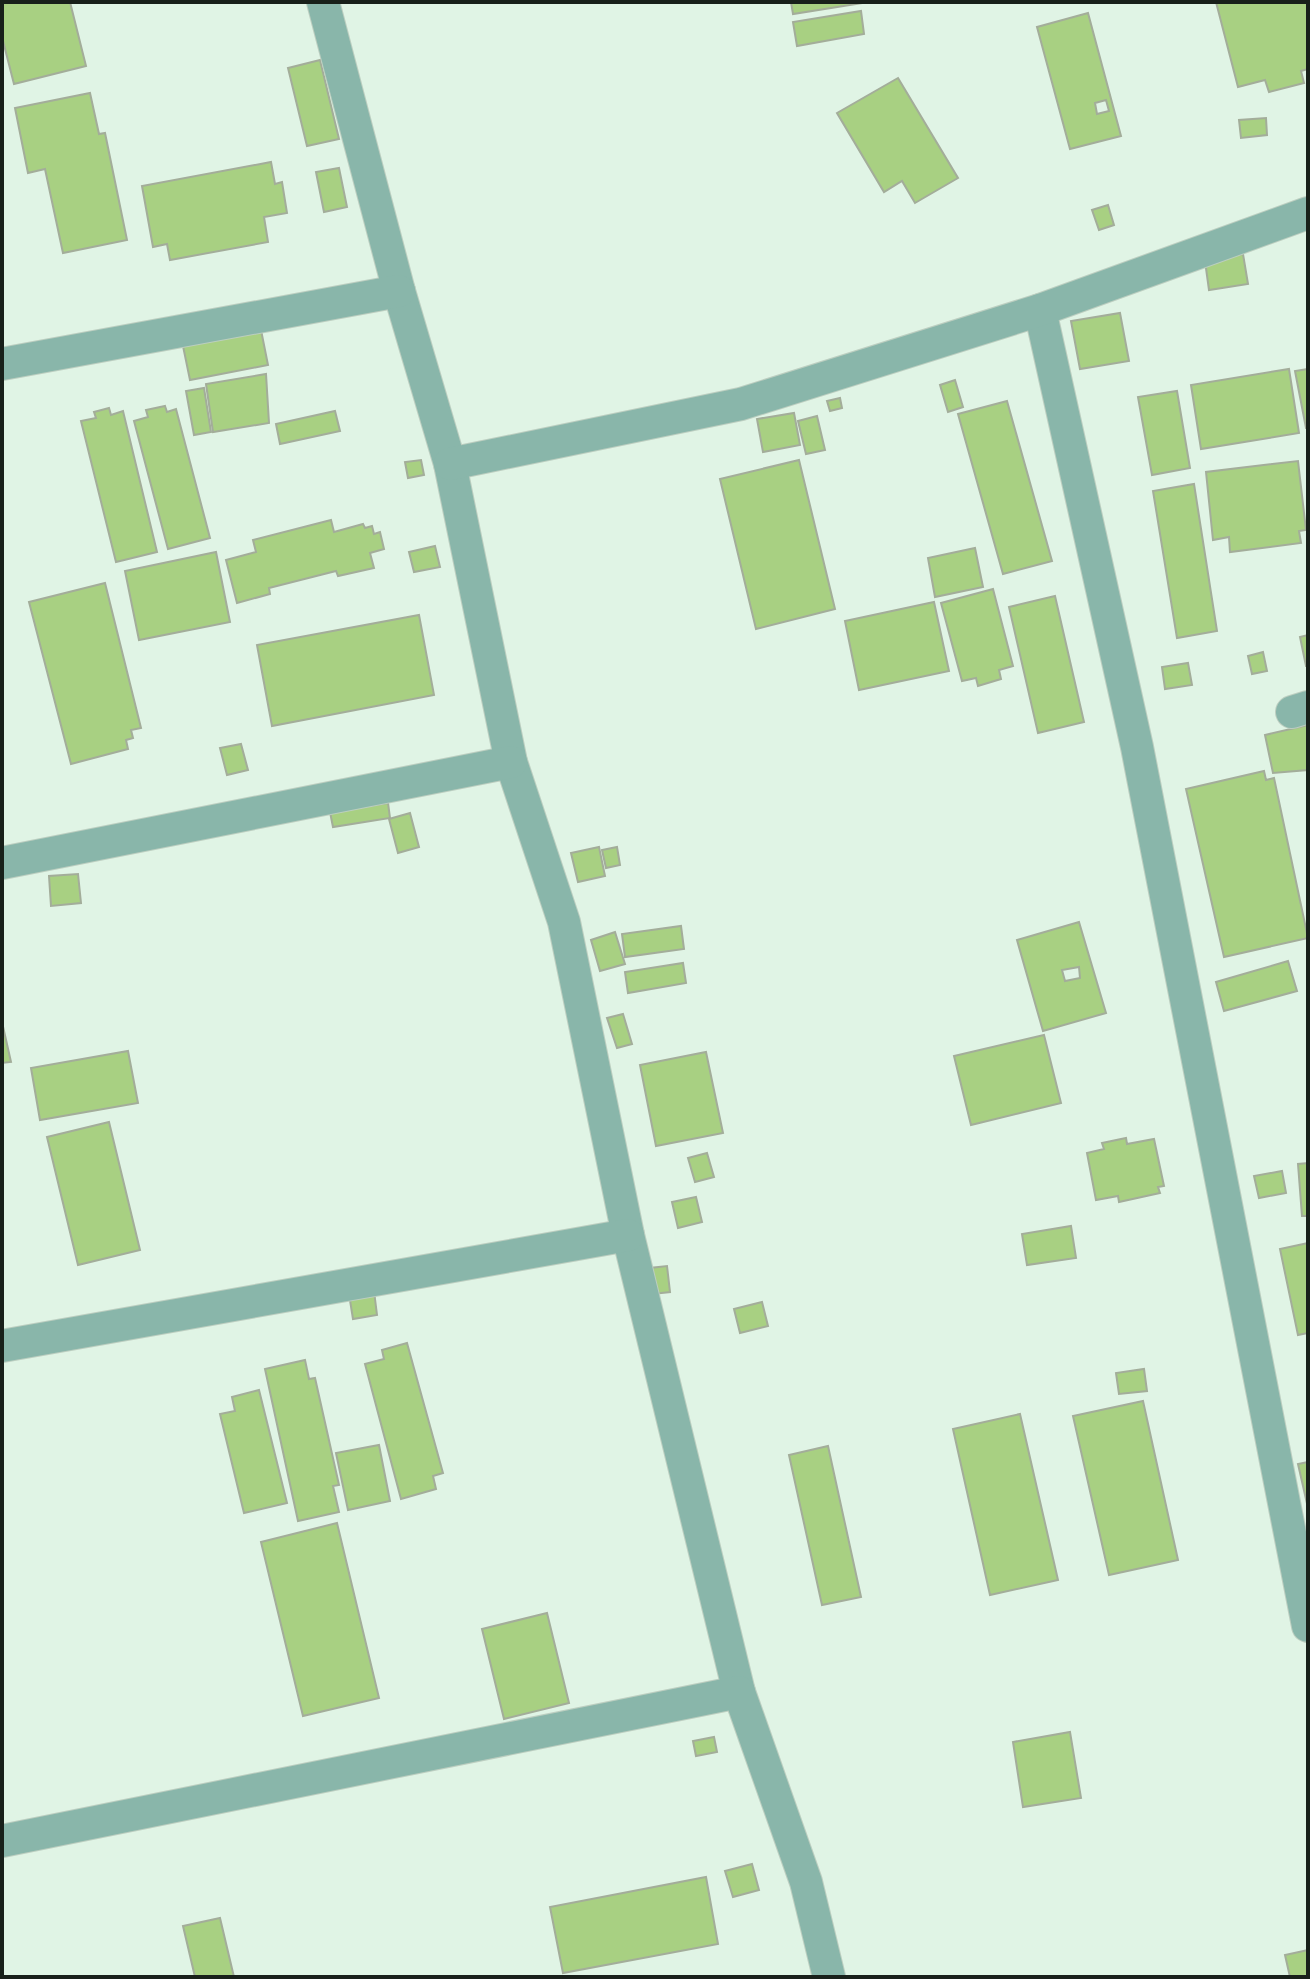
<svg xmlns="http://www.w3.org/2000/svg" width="1310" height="1979" font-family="Manrope,sans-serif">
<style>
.building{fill:#a8d082;stroke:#a3ad9a;stroke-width:2;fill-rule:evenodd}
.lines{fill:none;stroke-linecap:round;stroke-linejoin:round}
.street-casing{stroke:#bccec0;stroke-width:34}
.street{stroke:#89b6aa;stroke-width:32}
</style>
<rect width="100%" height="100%" fill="#e0f4e5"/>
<g class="building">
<polygon points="2,2 70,2 86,66 14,84 2,37"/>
<polygon points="791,2 863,2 863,3 793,14"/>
<polygon points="1216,2 1308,2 1308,69 1301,71 1304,83 1269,92 1265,80 1238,87"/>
<polygon points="861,11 864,34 797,46 793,22"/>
<path d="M1088 13 1121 136 1070 149 1037 27ZM1106 100 1109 111 1097 114 1095 103Z"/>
<polygon points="320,60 339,139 307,146 288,68"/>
<polygon points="898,78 958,178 915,203 902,181 884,192 837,113"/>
<polygon points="90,93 99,134 105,133 127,240 63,253 45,169 28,173 15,108"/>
<polygon points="1266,118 1267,135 1241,138 1239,120"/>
<polygon points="271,162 275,184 282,182 287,213 264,217 268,242 170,260 167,244 153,247 142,186"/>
<polygon points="339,168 347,207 324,212 316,172"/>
<polygon points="1108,205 1114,225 1099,230 1092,210"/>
<polygon points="1243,254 1248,284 1209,290 1205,261"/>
<polygon points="1120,313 1129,361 1080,369 1071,321"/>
<polygon points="261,330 268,365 190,380 183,346"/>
<polygon points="1289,369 1299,433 1201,449 1191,385"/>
<polygon points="1308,369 1308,428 1306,428 1295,371"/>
<polygon points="266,374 269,423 213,432 206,384"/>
<polygon points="955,380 963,407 948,412 940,385"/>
<polygon points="204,388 211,432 194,435 186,391"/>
<polygon points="1177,391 1190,468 1152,475 1138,397"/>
<polygon points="840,398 842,408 830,411 827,401"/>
<polygon points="1007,401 1052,561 1003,574 958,414"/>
<polygon points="165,406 167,412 176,409 210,538 168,549 134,421 148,417 146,410"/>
<polygon points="109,408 111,415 123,411 157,552 116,562 81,421 96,418 94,412"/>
<polygon points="335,411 340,431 280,444 276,424"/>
<polygon points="794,413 800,445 763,452 757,419"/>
<polygon points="817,416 825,450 806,454 798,421"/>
<polygon points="421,460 424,475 408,478 405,462"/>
<polygon points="799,460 835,609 756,629 720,479"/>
<polygon points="1298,461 1306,530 1299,531 1301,543 1230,552 1229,537 1213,540 1206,472"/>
<polygon points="1194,484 1217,631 1177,638 1153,491"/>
<polygon points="331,520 334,532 363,524 365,528 372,526 374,534 380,532 384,549 370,553 374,568 338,576 336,571 269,588 270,594 237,603 226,560 256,552 253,540"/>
<polygon points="435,546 440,567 414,572 409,552"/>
<polygon points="975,548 983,587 935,597 928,558"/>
<polygon points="216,552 230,622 139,640 125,571"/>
<polygon points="105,583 141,728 131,730 133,738 126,740 128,749 71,764 29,602"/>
<polygon points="993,589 1013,666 999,670 1001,679 978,686 976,678 962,681 941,603"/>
<polygon points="1055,596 1084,722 1038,733 1009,607"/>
<polygon points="934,602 949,671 859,690 845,621"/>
<polygon points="419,615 434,695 272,726 257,645"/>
<polygon points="1308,635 1308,666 1306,666 1300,637"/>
<polygon points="1263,652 1267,671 1252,674 1248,656"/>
<polygon points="1188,663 1192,685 1165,689 1162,667"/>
<polygon points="1308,725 1308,770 1273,773 1265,735"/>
<polygon points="241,744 248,770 227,775 220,748"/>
<polygon points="1264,771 1266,780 1274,778 1308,938 1224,957 1186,789"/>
<polygon points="388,803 390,818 333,827 330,812"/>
<polygon points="410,813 419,847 398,853 389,819"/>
<polygon points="599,847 605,876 578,882 571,853"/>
<polygon points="617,847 620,865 606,868 602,850"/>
<polygon points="78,874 81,903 51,906 49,876"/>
<path d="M1079 922 1106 1013 1043 1031 1017 940ZM1079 967 1080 978 1065 981 1062 970Z"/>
<polygon points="681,926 684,949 625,957 622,934"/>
<polygon points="615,932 625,964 600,971 591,940"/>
<polygon points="1288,961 1297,991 1224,1011 1216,982"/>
<polygon points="683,963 686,983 628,993 625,972"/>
<polygon points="623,1014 632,1044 617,1048 607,1018"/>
<polygon points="2,1022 11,1062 2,1063"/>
<polygon points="1044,1035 1061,1103 971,1125 954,1056"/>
<polygon points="128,1051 138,1103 40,1120 31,1068"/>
<polygon points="706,1052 723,1133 656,1146 640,1065"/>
<polygon points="109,1122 140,1250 78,1265 47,1137"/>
<polygon points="1126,1138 1127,1144 1154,1139 1164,1186 1158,1187 1160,1193 1119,1202 1118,1196 1096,1200 1087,1153 1104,1149 1102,1143"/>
<polygon points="707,1153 714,1177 695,1182 688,1158"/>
<polygon points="1308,1163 1308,1216 1302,1216 1298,1164"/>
<polygon points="1282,1171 1286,1193 1259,1198 1254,1176"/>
<polygon points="696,1197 702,1222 678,1228 672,1202"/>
<polygon points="1071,1226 1076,1258 1027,1265 1022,1234"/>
<polygon points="1308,1243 1308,1333 1298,1335 1280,1249"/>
<polygon points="667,1266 670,1292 653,1294 650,1268"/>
<polygon points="374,1291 377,1315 353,1319 349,1294"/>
<polygon points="762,1302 768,1326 740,1333 734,1309"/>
<polygon points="407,1343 443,1473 433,1476 436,1489 401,1499 365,1364 384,1359 382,1350"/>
<polygon points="305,1360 309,1379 315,1378 339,1485 333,1486 339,1512 298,1521 265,1369"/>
<polygon points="1144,1369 1147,1391 1119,1394 1116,1373"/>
<polygon points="259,1390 287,1503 244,1513 220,1414 235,1411 232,1397"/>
<polygon points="1143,1401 1178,1560 1109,1575 1073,1416"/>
<polygon points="1020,1414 1058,1580 990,1595 953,1429"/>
<polygon points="379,1445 390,1501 348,1510 336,1453"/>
<polygon points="828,1446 861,1597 822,1605 789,1455"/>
<polygon points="1308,1462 1308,1508 1298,1464"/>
<polygon points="337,1523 379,1698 303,1716 261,1542"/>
<polygon points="547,1613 569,1703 504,1719 482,1629"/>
<polygon points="1070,1732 1081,1798 1023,1807 1013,1742"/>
<polygon points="714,1737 717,1752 696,1756 693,1741"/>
<polygon points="752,1864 759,1890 733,1897 725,1871"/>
<polygon points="706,1877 718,1944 563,1973 550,1907"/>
<polygon points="220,1918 234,1977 195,1977 183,1926"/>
<polygon points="1308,1950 1308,1977 1290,1977 1285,1955"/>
</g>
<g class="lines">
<g class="street-casing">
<g id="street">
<polyline points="323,2 399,291 450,464 511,762 564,922 628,1235 739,1692"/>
<polyline points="1040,310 1137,747 1308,1626"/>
<polyline points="2,364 399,291"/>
<polyline points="450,464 741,404 1040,310 1308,213"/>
<polyline points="1292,712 1308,707"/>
<polyline points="2,863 511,762"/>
<polyline points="2,1346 628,1235"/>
<polyline points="2,1841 739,1692 806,1882 829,1977"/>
</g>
</g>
<use href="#street" class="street"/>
</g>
<rect width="1310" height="1979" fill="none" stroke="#18201a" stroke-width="8"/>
</svg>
